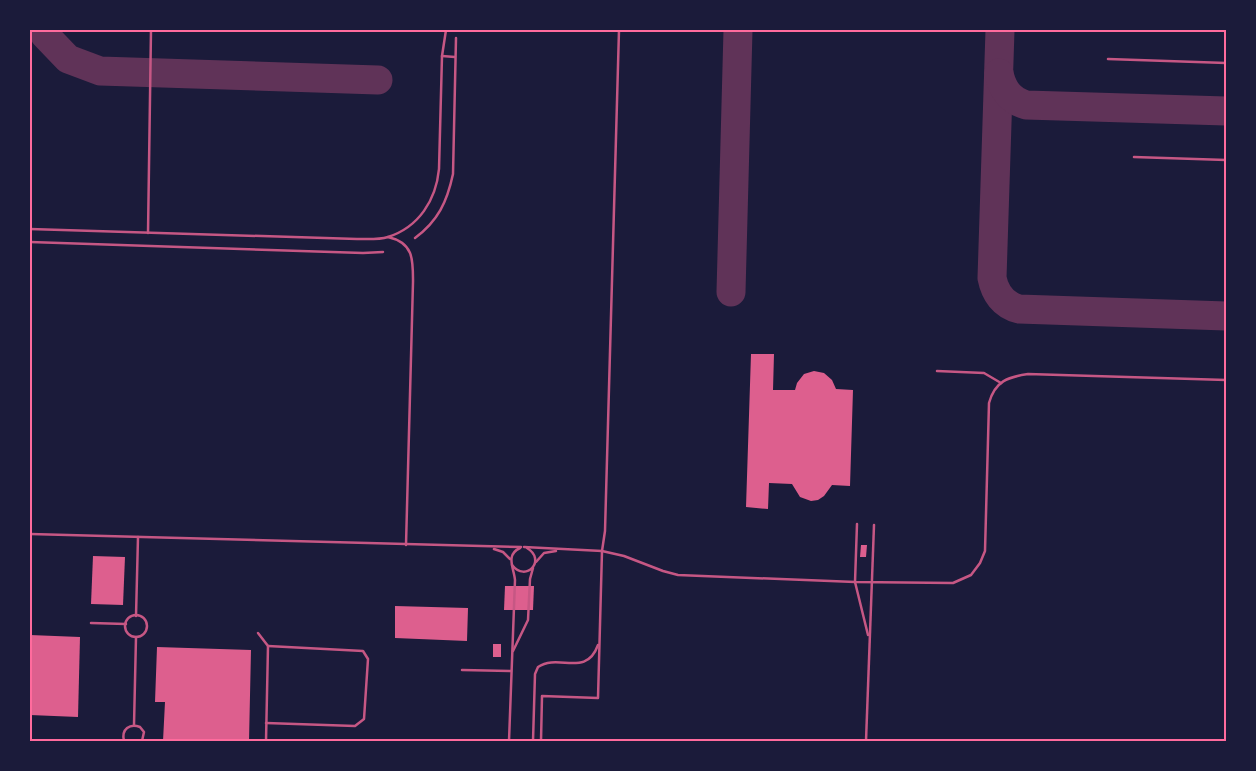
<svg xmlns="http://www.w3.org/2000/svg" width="1256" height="771" font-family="'Fira Sans',sans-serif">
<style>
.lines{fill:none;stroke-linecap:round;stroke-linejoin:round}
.taxiway{stroke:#603358;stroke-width:29}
.building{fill:#dd5f8e}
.service{stroke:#c65784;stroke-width:2.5}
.neatline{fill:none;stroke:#ff6b9d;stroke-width:2}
</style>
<rect width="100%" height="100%" fill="#1b1b3a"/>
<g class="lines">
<g class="taxiway">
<polyline points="43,30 45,35 68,59 100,71 378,80"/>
<path d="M1000 30 992 278C995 293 1003 305 1019 309L1226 316"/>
<path d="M999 73C1002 89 1010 100 1026 105L1226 111"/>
<polyline points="731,292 738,30"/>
</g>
</g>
<g class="building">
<polygon points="751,354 774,354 773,390 795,390 797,383 804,374 814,371 824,373 832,380 836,389 853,390 850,486 832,485 824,496 818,500 811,501 800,497 792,484 769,483 768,509 746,507"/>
<polygon points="861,545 867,545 866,557 860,557"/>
<polygon points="93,556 125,557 123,605 91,604"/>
<polygon points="505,586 534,586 533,610 504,610"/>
<polygon points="395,606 468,608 467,641 395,638"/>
<polygon points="30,635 80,637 78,717 30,715"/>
<rect x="493" y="644" width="8" height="13"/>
<polygon points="157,647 251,650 249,741 163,741 165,702 155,702"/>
</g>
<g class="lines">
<g class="service">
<polyline points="442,56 455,57"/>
<polyline points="1108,59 1226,63"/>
<polyline points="1134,157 1226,160"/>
<path d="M30 229 357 239C367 239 378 240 388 237 419 227 436 200 439 169L442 56 446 30"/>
<polyline points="148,233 151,30"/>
<path d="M388 237C414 243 413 260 413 282L406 545"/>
<path d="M415 238C438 221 447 202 453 174L456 38"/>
<polyline points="30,242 363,253 383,252"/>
<polyline points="937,371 984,373 1001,383"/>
<polyline points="857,524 855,582 868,635"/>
<polyline points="30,534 521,547"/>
<path d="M524 547 602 551 624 556 663 571 678 575 855 582 953 583 971 575 980 563 985 551 989 403C995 381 1008 377 1028 374L1226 380"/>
<polyline points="494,549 503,552 510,559"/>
<polyline points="536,562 544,553 556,551"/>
<path d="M512 565C526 583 547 560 527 548"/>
<circle cx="136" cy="626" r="11"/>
<polyline points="136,616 138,537"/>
<polyline points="91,623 126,624"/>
<polyline points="258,633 268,646 266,741"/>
<polyline points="513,651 528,620 530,579 533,568"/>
<polyline points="462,670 511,671"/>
<polyline points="266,723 355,726 364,719 368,659 363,651 268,646"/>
<polyline points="134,725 136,637"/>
<path d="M124 741C121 729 130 723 140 727L144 732 142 741"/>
<path d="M509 741 515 580C514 568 505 555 520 548"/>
<path d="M533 741 535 674 538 667C559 653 586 678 598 645"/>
<polyline points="541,741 542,696 598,698 602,551 605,531 619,30"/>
<polyline points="866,741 874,525"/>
</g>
</g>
<rect width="1256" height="771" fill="none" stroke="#1b1b3a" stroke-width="62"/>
<rect x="31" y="31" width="1194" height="709" class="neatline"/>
</svg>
